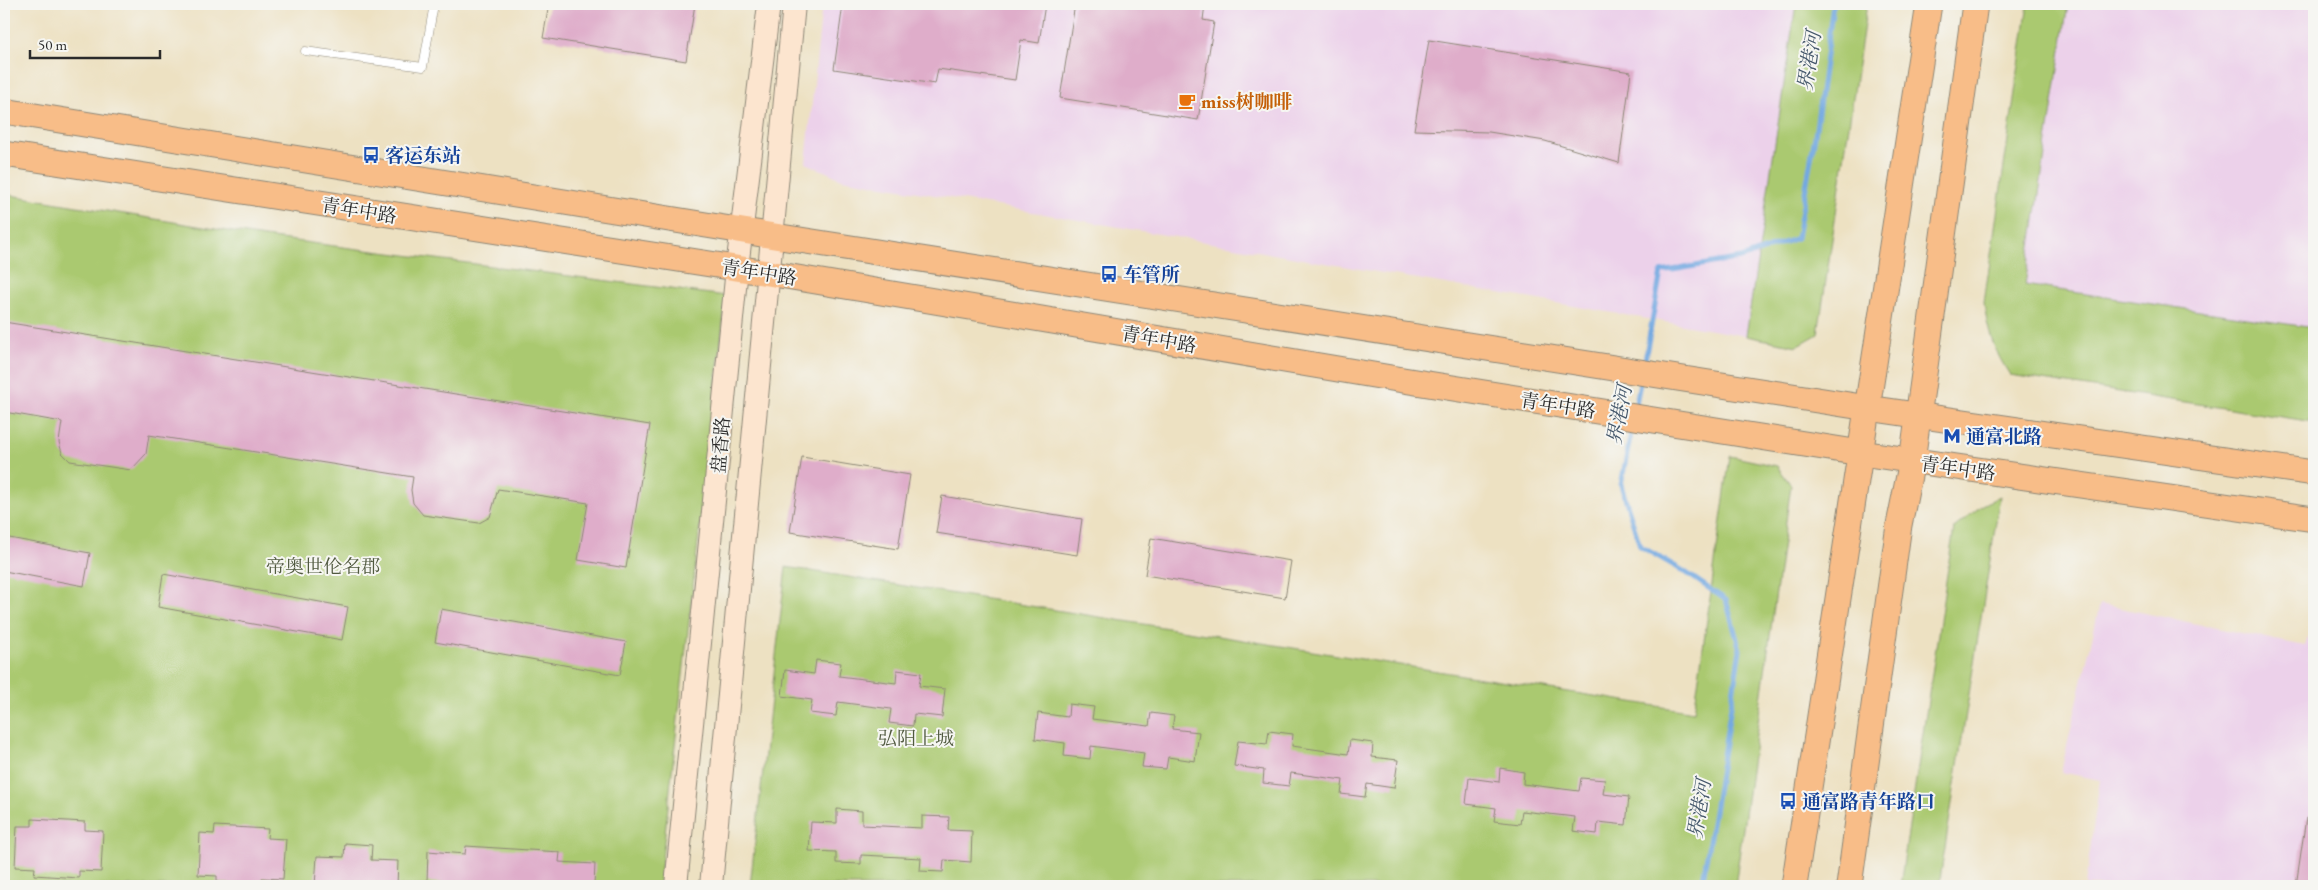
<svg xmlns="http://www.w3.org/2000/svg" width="2318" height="890" font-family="'EB Garamond','Noto Serif SC',serif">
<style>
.built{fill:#ecd1ea}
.green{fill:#aac970;stroke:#6a7a4e}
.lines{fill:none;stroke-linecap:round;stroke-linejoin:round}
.stream{stroke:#73a9e1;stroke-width:5}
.building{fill:#dfadca}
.lane-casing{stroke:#8c8676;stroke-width:9}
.secondary-casing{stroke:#8c8676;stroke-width:24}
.primary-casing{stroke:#8c8676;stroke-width:27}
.lane{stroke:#fff;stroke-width:8}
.secondary{stroke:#fce5cf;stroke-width:22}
.primary{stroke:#f8bd88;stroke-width:25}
.labels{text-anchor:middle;stroke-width:4;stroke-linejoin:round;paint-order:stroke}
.food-label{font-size:19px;font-weight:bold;fill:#c56008;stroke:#f6f6f2;text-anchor:start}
.transit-label{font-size:19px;font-weight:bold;fill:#164399;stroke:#f6f6f2;text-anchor:start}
.street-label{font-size:19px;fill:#2b2b2b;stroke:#f6f6f2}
.park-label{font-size:19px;fill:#515a40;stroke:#f6f6f2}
.water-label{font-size:20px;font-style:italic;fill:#44576b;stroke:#f6f6f2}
</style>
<rect width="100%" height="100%" fill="#f6f6f2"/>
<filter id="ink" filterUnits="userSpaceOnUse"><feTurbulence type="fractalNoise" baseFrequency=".02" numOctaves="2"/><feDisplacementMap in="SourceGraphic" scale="10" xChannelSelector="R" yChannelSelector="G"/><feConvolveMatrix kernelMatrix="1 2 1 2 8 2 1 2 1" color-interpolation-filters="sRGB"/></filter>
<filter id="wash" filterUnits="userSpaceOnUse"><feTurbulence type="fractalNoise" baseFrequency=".0096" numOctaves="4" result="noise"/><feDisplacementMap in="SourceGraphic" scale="20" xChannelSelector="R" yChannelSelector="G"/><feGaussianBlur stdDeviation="1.12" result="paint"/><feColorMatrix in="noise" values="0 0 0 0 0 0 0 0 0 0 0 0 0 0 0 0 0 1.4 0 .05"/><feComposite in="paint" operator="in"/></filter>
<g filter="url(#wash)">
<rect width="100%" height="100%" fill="#ede1c2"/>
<g class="built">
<polygon points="822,4 1796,4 1746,336 842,179 806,163"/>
<polygon points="2068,4 2314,4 2314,328 2025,286"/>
<polygon points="2100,604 2305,646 2314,619 2314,886 2085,886 2100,780 2061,772"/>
</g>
<g class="green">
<polygon points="1796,4 1867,4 1818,334 1797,346 1746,336"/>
<path d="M2028 4H2068L2025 285 2314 328V422L2010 375C1994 351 1987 331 1984 302Z"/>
<polygon points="4,194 264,237 726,296 659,886 4,886"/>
<polygon points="1730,456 1777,466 1791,485 1735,886 750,886 786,567 1694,712"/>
<polygon points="2000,496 1939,886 1900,886 1954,528 1981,506"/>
</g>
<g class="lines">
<g class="stream">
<polyline points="1644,365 1661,272 1741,258 1797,238 1815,136 1833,4"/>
<polyline points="1635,409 1641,378"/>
<polyline points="1633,422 1621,485 1640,546 1685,572 1726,600 1740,650 1702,886"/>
</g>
</g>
<g id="blocks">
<g class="building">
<polygon points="549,4 695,4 686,61 543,38"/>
<polygon points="843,4 1045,4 1039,43 1021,40 1015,80 938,69 935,84 834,69"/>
<polygon points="1075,4 1205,4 1203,20 1214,22 1198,120 1060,98"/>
<polygon points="1429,40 1631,72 1619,163 1545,141 1489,132 1414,130"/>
<polygon points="4,322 650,425 626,568 578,560 588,503 498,489 490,517 479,523 423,515 413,503 411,490 413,477 149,435 146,454 131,470 70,461 62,453 59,442 62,422 4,412"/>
<polygon points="802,457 910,475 898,549 790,532"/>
<polygon points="942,496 1082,519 1077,555 936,533"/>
<polygon points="4,537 90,553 84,586 4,571"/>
<polygon points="1151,538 1291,561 1285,598 1145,575"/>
<polygon points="163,574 348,607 342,640 158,607"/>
<polygon points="441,609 626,642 620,675 435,642"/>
<polygon points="816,660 841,663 839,676 896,683 897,670 921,673 919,686 945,689 942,717 914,714 913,726 889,723 891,709 838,702 836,716 810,713 812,700 782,696 785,670 814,674"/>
<polygon points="1069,704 1094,707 1092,719 1149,726 1151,713 1174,716 1172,729 1199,732 1195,761 1168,757 1166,769 1142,767 1144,753 1091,746 1090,759 1064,756 1065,743 1035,739 1038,713 1068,717"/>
<polygon points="1269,731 1293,734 1292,746 1348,754 1350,740 1373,743 1372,757 1398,760 1394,788 1367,784 1365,797 1341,794 1343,780 1291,773 1289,786 1263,783 1264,770 1234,766 1238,741 1267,744"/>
<polygon points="1500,768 1524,772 1523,784 1579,791 1581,778 1605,780 1603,794 1629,797 1626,825 1598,822 1597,834 1573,831 1575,817 1522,811 1520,824 1494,821 1496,808 1466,804 1469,778 1499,782"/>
<polygon points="837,809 862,811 862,825 922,828 922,816 949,817 948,830 972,831 971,862 944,860 943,872 920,871 921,858 861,855 861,864 836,863 836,852 809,851 811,822 837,823"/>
<polygon points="2306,818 2314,819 2314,886 2296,886"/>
<polygon points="32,819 85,822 85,830 103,831 101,872 79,871 79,878 34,875 35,868 15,867 17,826 32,826"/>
<polygon points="215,826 268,829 267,838 286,839 283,879 262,878 261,885 217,883 217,876 198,875 200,833 214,834"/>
<polygon points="345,843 372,845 371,860 398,861 397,886 315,886 317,856 344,857"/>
<polygon points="466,846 560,852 559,862 595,864 594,886 461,886 461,884 427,882 428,851 465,854"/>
</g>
</g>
</g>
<g filter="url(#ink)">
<use href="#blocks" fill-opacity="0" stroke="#8c8676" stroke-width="1"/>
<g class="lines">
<g class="lane-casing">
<polyline id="lane" points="305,51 423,67 434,4"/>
</g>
<g class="secondary-casing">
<g id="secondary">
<polyline points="676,886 737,268 769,4"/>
<polyline points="711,886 794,4"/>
</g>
</g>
<g class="primary-casing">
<g id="primary">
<polyline points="4,111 743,231 1868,408 2314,473"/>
<polyline points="4,154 768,273 1403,380 1861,453 2314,519"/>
<polyline points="1794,886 1929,4"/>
<polyline points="1849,886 1899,525 1912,461 1975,4"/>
</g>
</g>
<use href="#lane" class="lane"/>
<use href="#secondary" class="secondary"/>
<use href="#primary" class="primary"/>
</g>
</g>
<defs>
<g id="cafe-bare" transform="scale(1.35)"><path d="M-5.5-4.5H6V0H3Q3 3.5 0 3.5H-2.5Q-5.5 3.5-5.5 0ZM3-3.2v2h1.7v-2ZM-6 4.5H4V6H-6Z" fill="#e8710a" stroke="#f6f6f2" stroke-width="2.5" paint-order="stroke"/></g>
<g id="bus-bare" transform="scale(1.35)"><path d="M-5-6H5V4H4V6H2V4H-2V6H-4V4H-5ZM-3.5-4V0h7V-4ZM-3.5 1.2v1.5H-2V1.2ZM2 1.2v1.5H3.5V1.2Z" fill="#1a4fb4" stroke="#f6f6f2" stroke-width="2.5" paint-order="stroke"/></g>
<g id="metro-bare" transform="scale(1.35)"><path d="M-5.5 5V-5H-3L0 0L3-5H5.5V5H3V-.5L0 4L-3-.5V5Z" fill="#1a4fb4" stroke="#f6f6f2" stroke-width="2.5" paint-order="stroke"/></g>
</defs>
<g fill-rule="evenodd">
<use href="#cafe-bare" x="1187" y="101"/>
<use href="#bus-bare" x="371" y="155"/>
<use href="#bus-bare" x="1109" y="274"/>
<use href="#metro-bare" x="1952" y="436"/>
<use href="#bus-bare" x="1788" y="801"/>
</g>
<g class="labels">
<g class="food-label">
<text x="1201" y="108">miss树咖啡</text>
</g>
<g class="transit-label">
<text x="385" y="162">客运东站</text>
<text x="1123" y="281">车管所</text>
<text x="1966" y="443">通富北路</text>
<text x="1802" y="808">通富路青年路口</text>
</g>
<g class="street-label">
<text transform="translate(359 210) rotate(9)" y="7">青年中路</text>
<text transform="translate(759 272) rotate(9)" y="7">青年中路</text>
<text transform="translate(1159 339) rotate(10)" y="7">青年中路</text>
<text transform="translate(1558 405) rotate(9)" y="7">青年中路</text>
<text transform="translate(720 445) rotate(-85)" y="7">盘香路</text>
<text transform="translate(1958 468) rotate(8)" y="7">青年中路</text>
</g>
<g class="park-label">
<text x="323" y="573">帝奥世伦名郡</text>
<text x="916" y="745">弘阳上城</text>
</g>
<g class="water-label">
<text transform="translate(1809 61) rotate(-81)" y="7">界港河</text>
<text transform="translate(1619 415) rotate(-79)" y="7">界港河</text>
<text transform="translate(1699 809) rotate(-81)" y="7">界港河</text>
</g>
</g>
<rect width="2318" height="890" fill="none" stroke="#f6f6f2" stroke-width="20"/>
<path d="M30 50v8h130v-8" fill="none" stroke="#2b2b2b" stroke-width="2.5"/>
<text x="38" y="50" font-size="15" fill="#2b2b2b" stroke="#f6f6f2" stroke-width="4" paint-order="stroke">50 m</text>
</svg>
